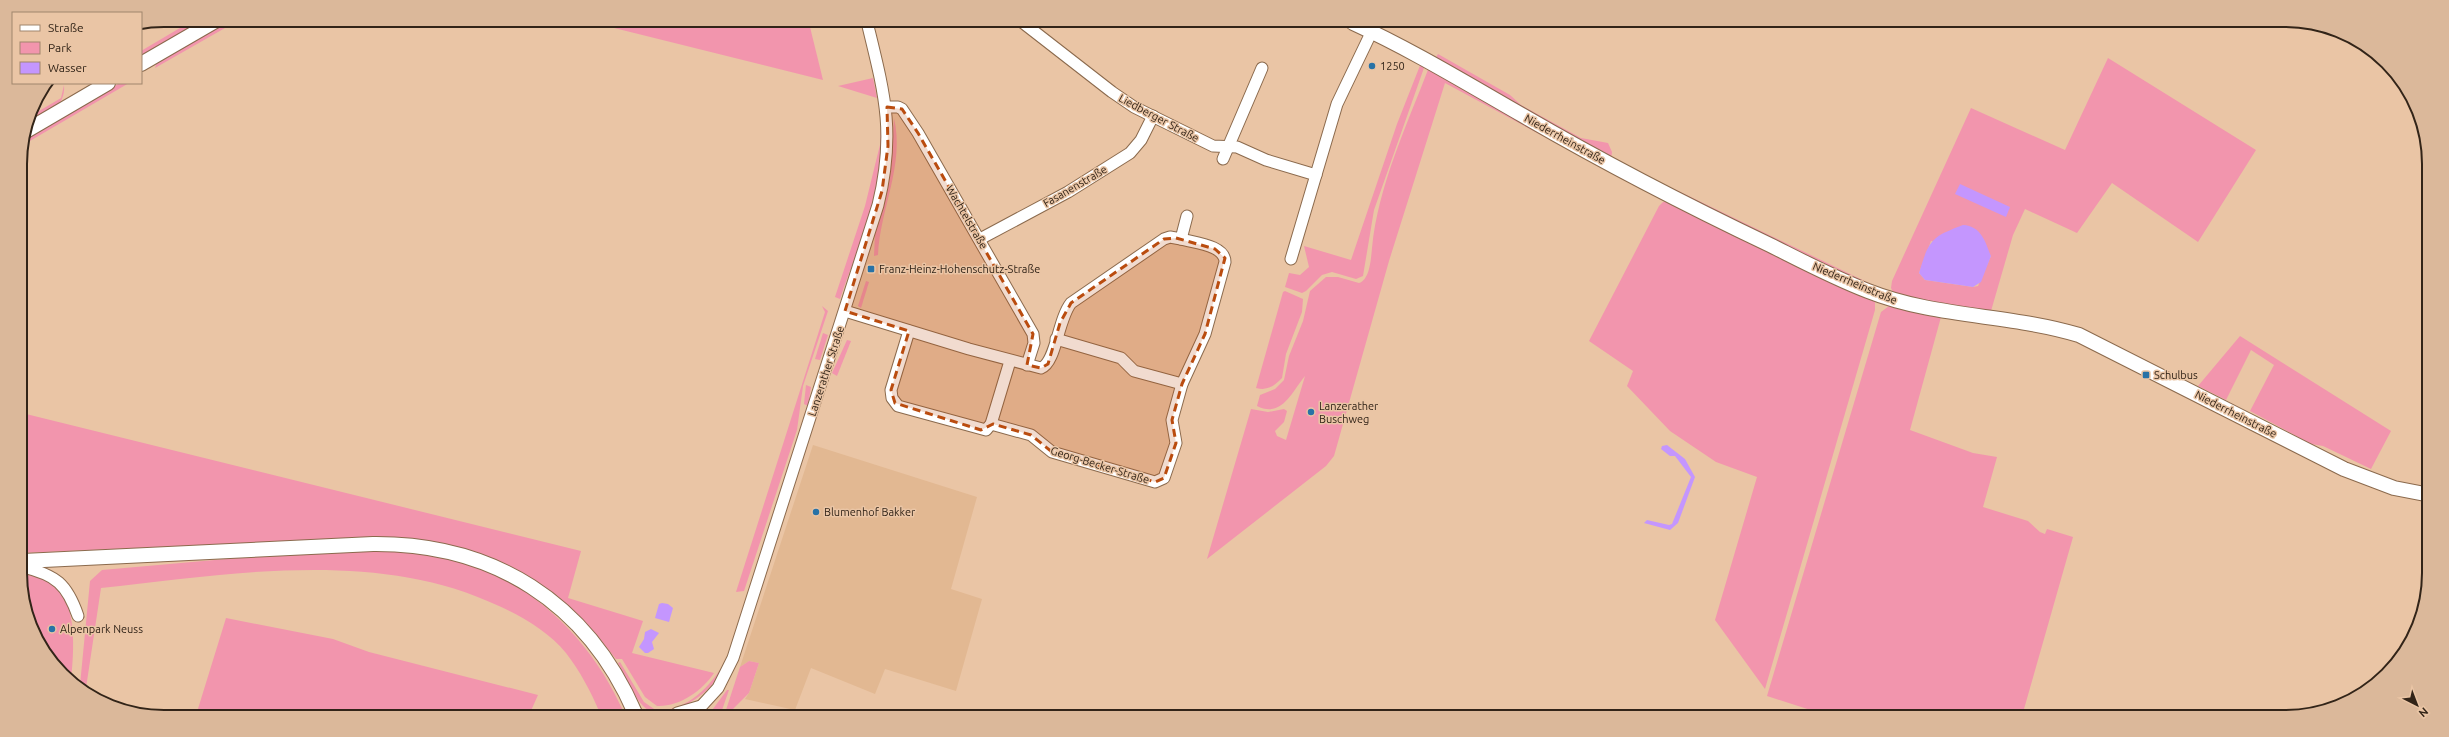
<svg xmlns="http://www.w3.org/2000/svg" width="2449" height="737" font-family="Ubuntu,sans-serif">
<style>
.built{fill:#e2b892}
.green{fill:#f295ad;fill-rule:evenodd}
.water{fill:#c496fe}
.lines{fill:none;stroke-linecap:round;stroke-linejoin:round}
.minor-casing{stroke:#8b6a4d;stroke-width:13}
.major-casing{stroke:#8b6a4d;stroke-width:16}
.minor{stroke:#fff;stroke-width:11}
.major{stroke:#fff;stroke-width:14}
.marked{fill:#ba4c0f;fill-opacity:0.2;stroke:#ba4c0f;stroke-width:3;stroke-dasharray:8 5;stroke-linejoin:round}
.poi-dot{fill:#2872a6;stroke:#eac5a5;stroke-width:1.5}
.labels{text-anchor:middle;stroke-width:3;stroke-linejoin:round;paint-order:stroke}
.poi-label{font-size:11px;fill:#322418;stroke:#eac5a5;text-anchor:start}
.street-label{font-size:11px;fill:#322418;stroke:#eac5a5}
.rim{fill:none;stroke:#322418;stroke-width:2}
</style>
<rect width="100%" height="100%" fill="#eac5a5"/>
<polygon class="built" points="813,445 977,497 951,589 982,599 956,691 885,669 875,694 811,668 795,710 745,699 749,693 759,663 749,661 740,667"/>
<g class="green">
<polygon points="182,20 207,20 141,58 141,51 185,25"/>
<polygon points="229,20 239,20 155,68 157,61"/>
<polygon points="586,21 804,21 810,27 823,80"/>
<polygon points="1438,54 1510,95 1521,105 1581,138 1608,143 1612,152 1611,160 1435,59"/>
<path d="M2108 58 2256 150 2198 242 2112 183 2077 233 2025 209 2013 235 1991 311 1938 304 1893 292 1891 288 1892 281 1971 108 2065 150ZM1931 241 1991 256 1978 286 1973 287 1925 280 1919 273Z"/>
<polygon points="1421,63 1425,65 1374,210 1363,276 1356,279 1332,272 1322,275 1306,291 1302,293 1285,287 1289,273 1300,275 1309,267 1304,246 1351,260 1397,124"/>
<path d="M1429 67 1649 191 1656 197 1445 83 1389 261 1334 456 1326 466 1207 559 1251 409 1268 412 1284 409 1287 411 1284 422 1275 431 1277 436 1286 440 1305 376C1293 390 1282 419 1257 406L1260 395 1275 389 1284 380 1289 356 1303 321 1310 291 1326 277H1338L1359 283C1370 280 1371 258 1372 248 1378 186 1407 125 1429 67Z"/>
<polygon points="873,78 877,98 838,86"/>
<polygon points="120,83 129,83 23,145 24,138"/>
<path d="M64 85C66 109 45 113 27 124L29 117 61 98Z"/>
<path d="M882 106C882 126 885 148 882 168 876 213 854 255 840 299L835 297 865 206 875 165 880 145Z"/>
<path d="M894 118C905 165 880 209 878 255L874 256 875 233 891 169Z"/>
<polygon points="1672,188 1879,288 1876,289 1671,190"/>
<polygon points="1663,202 1669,202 1871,297 1875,302 1875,310 1765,689 1715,620 1757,477 1716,462 1670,431 1627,386 1633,371 1589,341 1659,206"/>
<polygon points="866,281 869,282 861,308 858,306"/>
<path d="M1285 291 1303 299 1302 312 1286 354 1282 378C1274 386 1268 391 1256 388L1283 292Z"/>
<polygon points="822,306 828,311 803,386 797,430 744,591 736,592 825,312"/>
<polygon points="1889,306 1941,317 1910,430 1973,453 1997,457 1983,507 2028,521 2040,532 2045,534 2047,529 2073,537 2022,716 1829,716 1767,696 1881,312"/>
<polygon points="823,333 828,335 820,360 815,359"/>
<polygon points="2240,336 2391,431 2371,469 2323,446 2311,444 2250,411 2274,365 2251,350 2226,400 2198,386"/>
<polygon points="847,340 851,341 837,376 832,373"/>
<polygon points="806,385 811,387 808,406 804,404"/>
<path d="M22 413 581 551 568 598 643 621 632 653 714 673C702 691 679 707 657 706L645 697 622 659H616C548 569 472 537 361 538L22 553Z"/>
<path d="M362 550C383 551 405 550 426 553 516 565 589 632 624 713H600C591 692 580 671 566 653 549 632 523 617 499 606 377 548 231 574 101 588L86 688 80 685 90 581 102 570 237 558Z"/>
<path d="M23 574C33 576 43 577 52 583 78 600 74 653 71 680 48 667 28 627 23 602 21 593 23 583 23 574Z"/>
<polygon points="226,618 333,639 369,652 538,695 530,713 197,712"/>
<polygon points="749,661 759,663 749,693 733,709 731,713 725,713 740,667"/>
<path d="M620 662 644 702 657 711C688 710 710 687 725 662 721 670 717 679 711 686 699 699 666 721 648 710 634 700 626 677 618 663Z"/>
<polygon points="727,690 729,690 721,713 710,713"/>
</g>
<g class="water">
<polygon points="1960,184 2010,207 2006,217 1955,194"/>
<path d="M1963 225C1981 226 1985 241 1991 256L1981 282 1973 287 1925 280 1919 273C1929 240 1931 237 1963 225Z"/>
<polygon points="1667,445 1685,459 1695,477 1678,523 1670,530 1644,523 1647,520 1669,525 1672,524 1691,477 1675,456 1670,456 1661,449 1662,446"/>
<polygon points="662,603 668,604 673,608 669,622 655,618 659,604"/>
<polygon points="651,629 659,633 652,642 654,649 648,653 645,653 639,647 644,639 645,632"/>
</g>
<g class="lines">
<g class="minor-casing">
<g id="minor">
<polyline points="1022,22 1112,92 1134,107 1213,146 1237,147 1266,160 1316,175"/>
<polyline points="887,107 898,107 902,109 918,133 1033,334 1034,343 1027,365"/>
<polyline points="1223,159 1262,68"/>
<polyline points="980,239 1068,192 1130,153 1141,140 1153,116"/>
<polyline points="1291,259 1337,104 1372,31"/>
<path d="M845 311 969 349 1041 368C1056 363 1058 319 1071 303L1164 239 1170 237 1181 239 1187 216"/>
<polyline points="909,331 891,390 892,398 898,406 986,430 991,424 1010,361"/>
<polyline points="1056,339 1121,358 1134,371 1182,384"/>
<path d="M991 424 1031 435 1052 452 1155 482 1164 478 1176 443 1172 420 1182 384 1205 334 1225 262C1225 245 1194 243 1181 239"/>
<path d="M23 567C56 575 67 584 78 616"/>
<polyline points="677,713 701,706"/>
<path d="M695 713 718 688 733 658 878 205C896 132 884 92 867 22"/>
</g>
</g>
<g class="major-casing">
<g id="major">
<path d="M1353 23C1412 50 1466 83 1522 115 1603 162 1686 205 1770 245 1802 261 1834 278 1868 291 1936 318 2010 314 2079 335L2344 469 2394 488 2425 494"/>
<polyline points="141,64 217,20"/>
<polyline points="26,131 108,83"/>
<path d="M23 561 373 544C493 543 587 602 635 713"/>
</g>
</g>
<use href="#minor" class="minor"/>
<use href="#major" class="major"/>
</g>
<path class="marked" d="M887 107 902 109 918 133 1033 334 1027 365 1041 368 1048 364 1060 323 1071 303 1164 239 1176 238 1215 249 1225 258 1205 334 1182 384 1172 420 1176 443 1164 478 1155 482 1052 452 1031 435 993 424 981 430 895 403 891 390 909 331 845 311 882 191 888 146Z"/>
<g class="poi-dot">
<circle cx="1372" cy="66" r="4"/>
<rect x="867" y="265" width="8" height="8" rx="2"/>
<rect x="2142" y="371" width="8" height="8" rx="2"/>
<circle cx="1311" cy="412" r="4"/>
<circle cx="816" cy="512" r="4"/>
<circle cx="52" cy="629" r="4"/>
</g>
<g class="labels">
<g class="poi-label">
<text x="1380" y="70">1250</text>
<text x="879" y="273">Franz-Heinz-Hohenschutz-Straße</text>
<text x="2154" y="379">Schulbus</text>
<text x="1319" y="410">Lanzerather<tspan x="1319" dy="13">Buschweg</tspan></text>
<text x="824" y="516">Blumenhof Bakker</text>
<text x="60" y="633">Alpenpark Neuss</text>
</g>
<g class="street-label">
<text transform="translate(1159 118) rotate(28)" y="4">Liedberger Straße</text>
<text transform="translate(1565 139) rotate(29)" y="4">Niederrheinstraße</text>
<text transform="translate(1075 186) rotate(-30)" y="4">Fasanenstraße</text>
<text transform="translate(967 217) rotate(60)" y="4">Wachtelstraße</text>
<text transform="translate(1855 283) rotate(23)" y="4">Niederrheinstraße</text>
<text transform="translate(826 371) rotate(-72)" y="4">Lanzerather Straße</text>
<text transform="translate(2236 414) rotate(27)" y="4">Niederrheinstraße</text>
<text transform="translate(1100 465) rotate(17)" y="4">Georg-Becker-Straße</text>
</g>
</g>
<path d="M0 0H2449V737H0ZM164 27H2285A137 137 0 0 1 2422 164V573A137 137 0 0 1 2285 710H164A137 137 0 0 1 27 573V164A137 137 0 0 1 164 27Z" fill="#dbb89a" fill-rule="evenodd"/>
<path class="rim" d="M164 27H2285A137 137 0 0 1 2422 164V573A137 137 0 0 1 2285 710H164A137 137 0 0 1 27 573V164A137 137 0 0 1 164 27Z"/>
<rect x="12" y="12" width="130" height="72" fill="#eac5a5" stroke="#a0856d"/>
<rect x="20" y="25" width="20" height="6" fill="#ffffff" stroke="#a0856d"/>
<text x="48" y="32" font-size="12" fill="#322418">Straße</text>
<rect x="20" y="42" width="20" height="12" fill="#f295ad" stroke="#a0856d"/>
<text x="48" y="52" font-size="12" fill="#322418">Park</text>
<rect x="20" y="62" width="20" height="12" fill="#c496fe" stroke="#a0856d"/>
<text x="48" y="72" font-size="12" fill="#322418">Wasser</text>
<g transform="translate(2417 705) rotate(138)" stroke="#eac5a5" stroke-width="3" paint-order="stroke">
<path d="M0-3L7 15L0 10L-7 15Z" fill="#322418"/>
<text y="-6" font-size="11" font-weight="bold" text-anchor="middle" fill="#322418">N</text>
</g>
</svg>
